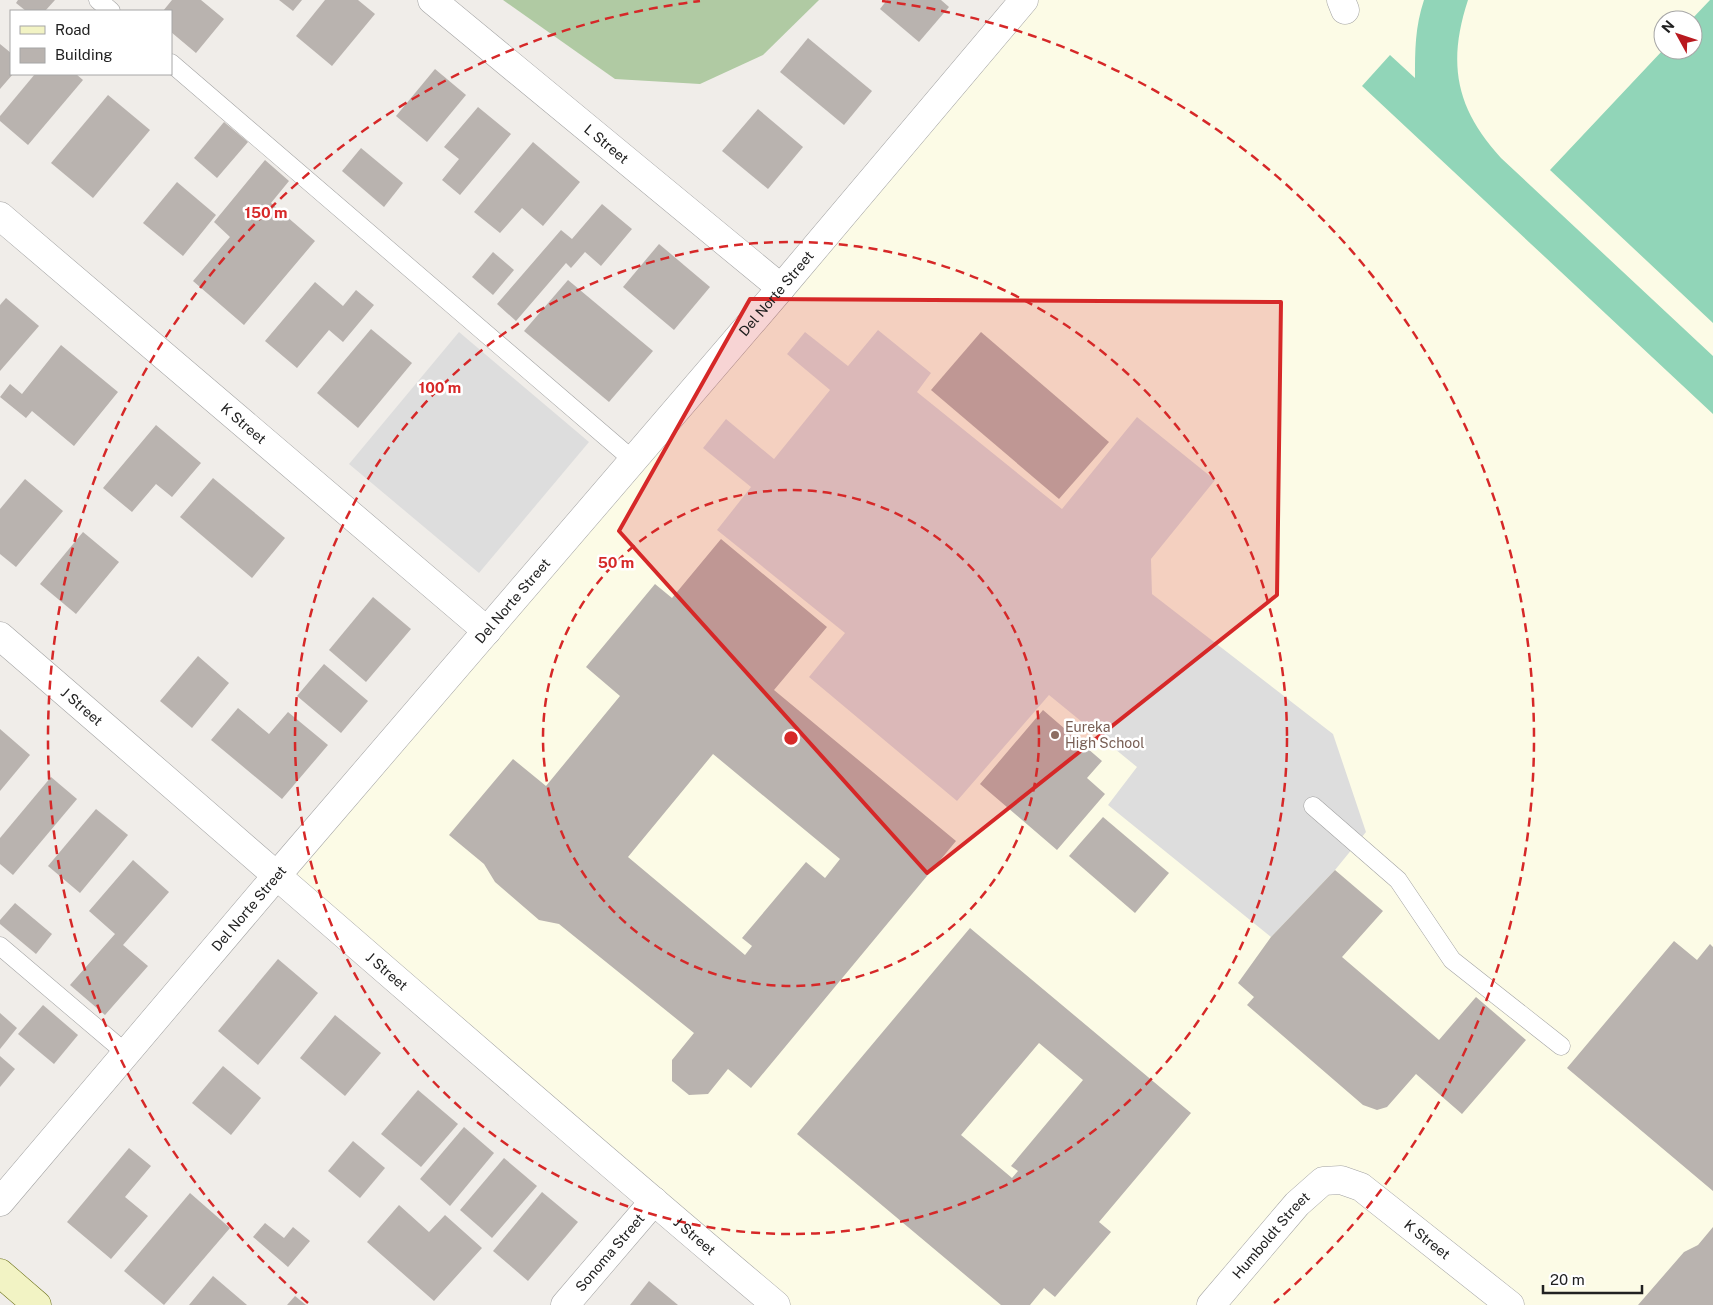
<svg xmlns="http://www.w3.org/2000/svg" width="1713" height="1305" font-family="'Public Sans',sans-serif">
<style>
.education{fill:#fcfbe6;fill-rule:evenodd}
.forest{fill:#b0caa3}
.pitch{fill:#91d5b8}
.parking{fill:#ddd}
.building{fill:#b9b3af;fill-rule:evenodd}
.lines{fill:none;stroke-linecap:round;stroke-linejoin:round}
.service-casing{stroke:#a2a2a2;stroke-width:19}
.minor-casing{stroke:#a2a2a2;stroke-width:29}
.tertiary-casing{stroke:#a2a2a2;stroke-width:29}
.secondary-casing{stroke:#676d13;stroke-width:29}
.service{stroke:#fff;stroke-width:18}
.minor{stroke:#fff;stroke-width:28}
.tertiary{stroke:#fff;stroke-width:28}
.secondary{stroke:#f2f3c4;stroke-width:28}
.marked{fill:#d62828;fill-opacity:0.2;stroke:#d62828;stroke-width:4;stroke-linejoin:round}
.ring{fill:none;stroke:#d62828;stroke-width:2.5;stroke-dasharray:9 6}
.education-dot{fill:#8d6e63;stroke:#fff;stroke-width:2}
.labels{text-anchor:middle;stroke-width:5;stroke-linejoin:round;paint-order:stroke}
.street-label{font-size:14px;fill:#212121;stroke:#fff}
.education-label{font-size:14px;fill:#785e54;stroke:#fff;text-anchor:start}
.centre{fill:#d62828;stroke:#fff;stroke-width:2.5}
.ring-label{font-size:15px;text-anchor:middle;font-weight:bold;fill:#d62828;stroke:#fff;stroke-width:5;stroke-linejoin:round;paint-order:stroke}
</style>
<rect width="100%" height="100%" fill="#f0ede9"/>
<path class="education" d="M1024 0H1713V1305H776L278 874ZM1663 20H1693V50H1663Z"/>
<polygon class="forest" points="503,0 819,0 763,55 700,84 615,79"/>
<g class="pitch">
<path d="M1424 0H1468C1447 64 1456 109 1501 158L1713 356V414L1362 86 1390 55 1415 78C1415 50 1415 27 1424 0Z"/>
<polygon points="1710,0 1713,0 1713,323 1550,170 1663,50 1693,50 1693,20 1691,20"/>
</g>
<g class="parking">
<polygon points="878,330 931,373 917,392 1062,509 1137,417 1215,480 1151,559 1152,594 1333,734 1366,832 1335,870 1271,937 1108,805 1137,767 1049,695 957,801 809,677 845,633 717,530 751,487 703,448 726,419 774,459 830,390 787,354 805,332 848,366"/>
<polygon points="459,332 589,442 479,573 349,464"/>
</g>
<g class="building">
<polygon points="18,0 55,0 45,11 26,11 16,3"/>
<polygon points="172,0 201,0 224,19 196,53 171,32 171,11 163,11"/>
<polygon points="279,0 302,0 293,11"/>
<polygon points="325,0 358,0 375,14 332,66 296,36"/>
<polygon points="887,0 941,0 949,7 919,42 880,9"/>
<polygon points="808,38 872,91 844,125 780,72"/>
<polygon points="0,44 11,53 11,74 13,74 0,89"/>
<polygon points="435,69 466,95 427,142 396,116"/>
<polygon points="35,74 76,74 83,80 28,145 0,121 0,116"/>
<polygon points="108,95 150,130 93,198 51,163"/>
<polygon points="478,107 511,134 460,195 442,180 459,159 444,147"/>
<polygon points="758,109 803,147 768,189 722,151"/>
<polygon points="224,122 248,142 217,178 194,158"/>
<polygon points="533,142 580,182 543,226 522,208 500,233 474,212"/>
<polygon points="361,148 403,183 384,207 342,171"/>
<polygon points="265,160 289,181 271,203 315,241 244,325 193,281 230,237 214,222"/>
<polygon points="177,182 216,215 183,256 143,223"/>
<polygon points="602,204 632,229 601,266 585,252 571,268 566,263 516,321 497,304 561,230 572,239"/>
<polygon points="659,244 710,287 674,330 623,287"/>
<polygon points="493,252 514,270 493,295 472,277"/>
<polygon points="568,280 653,351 609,402 524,331"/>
<polygon points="315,282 343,306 356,290 374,305 343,342 329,330 297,368 265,341"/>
<polygon points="6,298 39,326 0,371 0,305"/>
<polygon points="371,329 412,363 358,428 317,393"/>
<polygon points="981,332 1109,442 1059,499 931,390"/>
<polygon points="61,345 118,392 74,446 32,411 26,418 0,397 10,384 22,394"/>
<polygon points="156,425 201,463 172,497 156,484 132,512 103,488"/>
<polygon points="213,478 285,538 252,578 180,517"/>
<polygon points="25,479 63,511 16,567 0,554 0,509"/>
<polygon points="83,532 119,562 76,614 40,584"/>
<path d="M721 539 827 627 774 690 956 841 751 1088 728 1069 708 1094 689 1095 672 1081V1060L694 1033 559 924 539 920 495 882 484 864 449 835 513 759 546 786 620 696 586 667 655 584 672 598ZM713 754 840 859 825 878 806 862 742 938 752 946 745 955 628 857Z"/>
<polygon points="373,597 411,629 366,682 329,650"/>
<polygon points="198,656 229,683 192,728 160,701"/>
<polygon points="324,664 368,701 341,733 297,696"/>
<polygon points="238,708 269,734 288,712 328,745 282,799 211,740"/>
<polygon points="1043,710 1102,761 1087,778 1105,794 1057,850 980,784"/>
<polygon points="0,729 30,755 0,791"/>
<polygon points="51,777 77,799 13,875 0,864 0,838"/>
<polygon points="96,809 128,835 80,893 48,866"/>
<polygon points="1103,817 1169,873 1135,913 1069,856"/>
<polygon points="133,860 169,892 123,945 148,966 105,1015 70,985 115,934 89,911"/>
<polygon points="1335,870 1383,911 1342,957 1439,1040 1476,997 1526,1040 1462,1114 1416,1074 1387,1107 1377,1110 1363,1105 1247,1005 1254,997 1238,983 1271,937"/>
<polygon points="15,903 52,934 36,954 0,924 0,920"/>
<path d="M970 928 1191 1113 1099 1222 1111 1232 1055 1297 1044 1288 1030 1305H1001L797 1134ZM1039 1043 1083 1080 1011 1166 1018 1171 1012 1178 961 1135Z"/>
<polygon points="1674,941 1697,960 1710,944 1713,947 1713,1191 1567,1068"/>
<polygon points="278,959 318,993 258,1065 218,1031"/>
<polygon points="43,1005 78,1035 54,1064 18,1034"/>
<polygon points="0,1013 17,1028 0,1049"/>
<polygon points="335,1015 381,1053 345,1096 300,1058"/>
<polygon points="0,1056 15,1069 0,1087"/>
<polygon points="223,1066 261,1098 231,1135 192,1103"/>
<polygon points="418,1090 458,1124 421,1167 381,1134"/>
<polygon points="464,1127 494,1153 450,1206 420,1179"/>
<polygon points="353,1141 385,1168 360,1198 328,1171"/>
<polygon points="129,1148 151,1166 125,1197 148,1216 111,1259 67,1222"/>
<polygon points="504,1158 537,1186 492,1238 460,1210"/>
<polygon points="542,1192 578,1222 528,1281 493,1251"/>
<polygon points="190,1193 230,1228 164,1305 124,1271"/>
<polygon points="399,1205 429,1232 445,1215 482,1248 434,1301 367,1242"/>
<polygon points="265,1223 284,1238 293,1227 310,1241 288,1267 253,1237"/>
<polygon points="1713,1227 1713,1305 1638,1305 1684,1252 1698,1245"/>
<polygon points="213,1276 247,1305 189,1305"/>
<polygon points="649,1281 678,1305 630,1305"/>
<polygon points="295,1296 306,1305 287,1305"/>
</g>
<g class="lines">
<g class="service-casing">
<g id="service">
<polyline points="98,0 111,11"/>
<polyline points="171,63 633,460"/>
<polyline points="1313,806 1398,880 1452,960 1561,1046"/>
<polyline points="0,946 127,1054"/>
</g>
</g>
<g class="minor-casing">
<g id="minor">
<path id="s1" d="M432 0 781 288"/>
<polyline points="1341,0 1345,10"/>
<path id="s2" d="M0 216 487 631"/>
<path id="s3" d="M565 1305 654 1201"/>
<path id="s4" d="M1211 1305 1297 1204 1323 1181 1341 1180 1361 1187 1510 1305"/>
</g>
</g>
<g class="tertiary-casing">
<g id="tertiary">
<path id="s5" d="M0 636C259 859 515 1085 776 1305"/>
<path id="s6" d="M0 1202 278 874 781 288 1024 0"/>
</g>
</g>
<g class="secondary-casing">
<polyline id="secondary" points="0,1273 37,1305"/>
</g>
<use href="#service" class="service"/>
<use href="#minor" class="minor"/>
<use href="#tertiary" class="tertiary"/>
<use href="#secondary" class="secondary"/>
</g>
<path class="marked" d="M750 299 1281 302 1277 595 927 873 619 531Z"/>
<g class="ring">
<circle cx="791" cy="738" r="248"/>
<circle cx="791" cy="738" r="496"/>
<path d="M308 1303A743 743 0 0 1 700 1M882 1A743 743 0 0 1 1274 1303"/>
</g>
<circle class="education-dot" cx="1055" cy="735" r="5"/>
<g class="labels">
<g class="street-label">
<text dy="5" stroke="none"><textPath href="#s1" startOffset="226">L Street</textPath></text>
<text dy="5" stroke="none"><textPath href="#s6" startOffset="1195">Del Norte Street</textPath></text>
<text dy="5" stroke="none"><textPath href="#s2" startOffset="320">K Street</textPath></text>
<text dy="5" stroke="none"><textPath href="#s6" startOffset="790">Del Norte Street</textPath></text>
<text dy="5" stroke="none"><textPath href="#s5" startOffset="108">J Street</textPath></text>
<text dy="5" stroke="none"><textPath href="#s6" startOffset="385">Del Norte Street</textPath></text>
<text dy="5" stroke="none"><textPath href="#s5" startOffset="512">J Street</textPath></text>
<text dy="5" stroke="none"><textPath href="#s5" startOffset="918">J Street</textPath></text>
<text dy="5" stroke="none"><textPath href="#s4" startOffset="92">Humboldt Street</textPath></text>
<text dy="5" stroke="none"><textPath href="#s4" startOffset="291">K Street</textPath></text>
<text dy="5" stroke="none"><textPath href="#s3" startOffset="69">Sonoma Street</textPath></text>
</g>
<g class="education-label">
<text x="1065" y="732">Eureka<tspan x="1065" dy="16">High School</tspan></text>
</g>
</g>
<circle cx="791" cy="738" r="8" class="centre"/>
<g class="ring-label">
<text x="266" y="218">150 m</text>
<text x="440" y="393">100 m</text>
<text x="616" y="568">50 m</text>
</g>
<rect x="10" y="10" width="162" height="65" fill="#ffffff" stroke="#a6a6a6"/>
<rect x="20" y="26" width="25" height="8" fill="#f2f3c4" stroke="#a6a6a6"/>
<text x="55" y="35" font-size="15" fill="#212121">Road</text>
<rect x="20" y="48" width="25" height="15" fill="#b9b3af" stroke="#a6a6a6"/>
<text x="55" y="60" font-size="15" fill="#212121">Building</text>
<g transform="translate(1678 35) rotate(310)"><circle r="24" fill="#ffffff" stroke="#a6a6a6"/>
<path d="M0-4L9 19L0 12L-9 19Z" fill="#b9191f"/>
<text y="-8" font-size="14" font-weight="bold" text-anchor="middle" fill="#212121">N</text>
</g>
<path d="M1543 1285v8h99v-8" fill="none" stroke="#212121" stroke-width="2.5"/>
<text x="1550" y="1285" font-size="15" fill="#212121" stroke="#ffffff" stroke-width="4" paint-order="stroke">20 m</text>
</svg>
